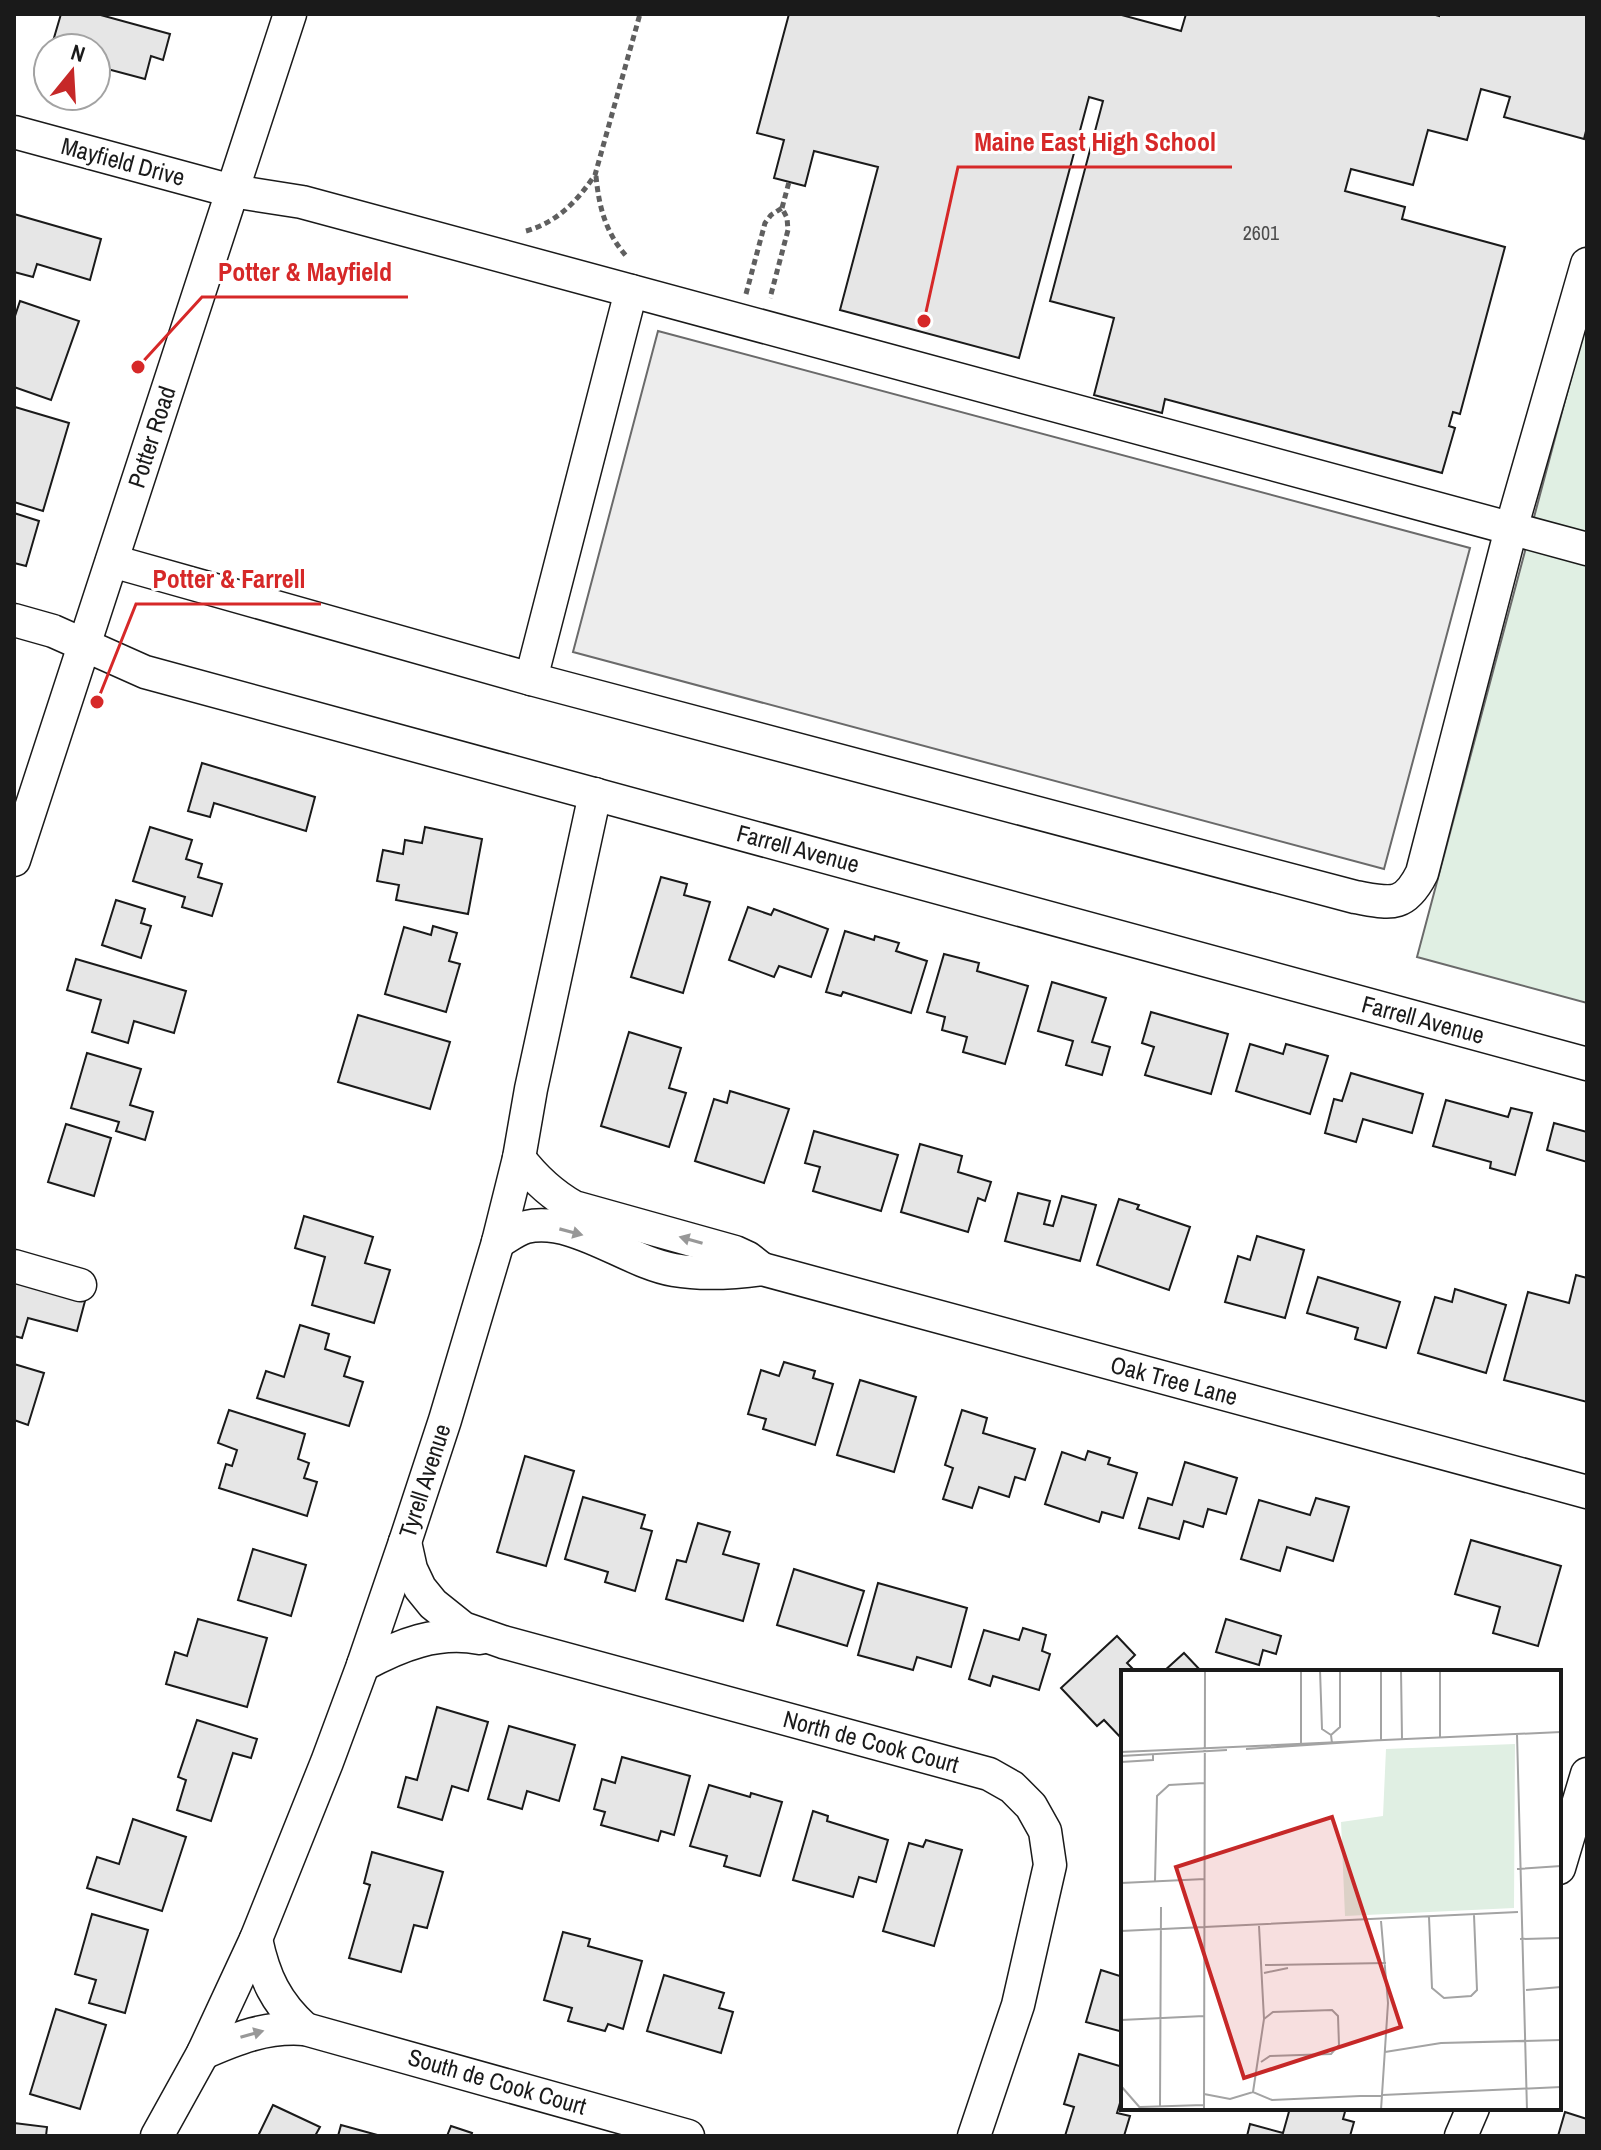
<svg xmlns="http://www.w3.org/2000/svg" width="1601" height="2150" font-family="'Archivo Narrow',sans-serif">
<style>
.green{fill:#e0efe3;stroke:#6a6a6a;stroke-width:2}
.parking{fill:#ededed;stroke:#6a6a6a;stroke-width:2}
.building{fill:#e6e6e6;stroke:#1a1a1a;stroke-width:2}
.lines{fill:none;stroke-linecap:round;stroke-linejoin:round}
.minor-casing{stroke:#1a1a1a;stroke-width:35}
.path{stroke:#5f5f5f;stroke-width:5;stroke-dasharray:6 4;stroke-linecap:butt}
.minor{stroke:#fff;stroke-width:32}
.oneway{fill:#989898}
.labels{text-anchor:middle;stroke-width:6;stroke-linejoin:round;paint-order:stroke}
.number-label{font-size:20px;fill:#4d4d4d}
.street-label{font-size:24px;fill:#1a1a1a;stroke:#fff}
.inset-road{fill:none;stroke:#a3a3a3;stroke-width:2}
.view{fill:#c62828;fill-opacity:0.15;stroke:#c62828;stroke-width:4}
.inset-edge{fill:none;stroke:#1a1a1a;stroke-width:4}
.leader{fill:none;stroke:#d62828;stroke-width:3}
.callout-dot{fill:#d62828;stroke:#fff;stroke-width:3}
.callout-label{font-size:26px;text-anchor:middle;font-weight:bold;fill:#d62828;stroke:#fff;stroke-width:6;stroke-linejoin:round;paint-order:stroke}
</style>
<rect width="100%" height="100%" fill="#fff"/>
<polygon class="green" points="1587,318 1587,1003 1417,957"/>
<polygon class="parking" points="658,331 1470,548 1384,869 573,652"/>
<g class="building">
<polygon points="61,14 97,14 170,34 163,60 151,56 145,79 96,66 96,48 51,48"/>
<polygon points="789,14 1118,14 1181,31 1186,14 1432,14 1439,16 1439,14 1587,14 1587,127 1584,139 1504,117 1510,97 1481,89 1467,140 1428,130 1413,185 1351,169 1345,191 1405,207 1402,219 1505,247 1460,414 1453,412 1449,426 1455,428 1442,473 1165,399 1162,413 1094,395 1114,318 1050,301 1103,101 1089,97 1019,358 840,310 878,167 814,151 805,186 774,178 784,140 757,133"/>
<polygon points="14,214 101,239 90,280 37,264 33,277 14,272"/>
<polygon points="20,301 79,321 51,400 14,387 14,319"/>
<polygon points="15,407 69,423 43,511 14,502"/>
<polygon points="14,513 39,521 26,566 14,563"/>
<polygon points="202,763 315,797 306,831 214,803 210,817 188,811"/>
<polygon points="150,827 192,840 186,859 202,864 198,877 222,884 212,916 182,907 185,897 133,881"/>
<polygon points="425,827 482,839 468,914 396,900 399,885 377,881 383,850 403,854 405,840 422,843"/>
<polygon points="661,877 687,884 684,895 710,902 683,993 631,977"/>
<polygon points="116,900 145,909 141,923 151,926 141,958 102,945"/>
<polygon points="748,907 771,915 774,909 828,929 811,977 779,966 774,977 729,960"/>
<polygon points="433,926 457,933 449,961 460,964 446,1012 385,994 404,927 431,935"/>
<polygon points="845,931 874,940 875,936 899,943 896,951 927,961 911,1013 843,992 841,996 826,992"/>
<polygon points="944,954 979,963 977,971 1028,986 1005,1064 963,1052 967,1037 942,1030 945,1017 927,1012"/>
<polygon points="76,959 186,991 174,1033 134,1021 128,1043 92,1032 101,1000 67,990"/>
<polygon points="1052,982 1106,998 1092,1042 1110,1047 1102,1075 1066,1065 1073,1041 1038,1031"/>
<polygon points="1151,1012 1228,1034 1211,1094 1145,1075 1154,1047 1142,1043"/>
<polygon points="358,1015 450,1042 430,1109 338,1082"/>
<polygon points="629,1032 681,1048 669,1088 686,1093 669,1147 601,1126"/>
<polygon points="1250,1044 1283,1054 1286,1044 1328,1056 1310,1114 1236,1091"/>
<polygon points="87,1053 141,1069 130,1105 153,1112 145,1140 116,1131 119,1122 71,1108"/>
<polygon points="1351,1073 1423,1094 1412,1133 1363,1119 1356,1142 1325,1133 1334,1099 1342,1101"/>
<polygon points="730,1091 789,1109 764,1183 695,1161 714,1099 727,1103"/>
<polygon points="1446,1100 1508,1117 1511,1108 1532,1113 1515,1175 1490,1168 1491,1162 1433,1146"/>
<polygon points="1554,1123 1587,1132 1587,1162 1547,1150"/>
<polygon points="66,1124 111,1138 94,1196 48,1182"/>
<polygon points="814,1131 898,1155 881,1211 813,1191 820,1167 805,1163"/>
<polygon points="920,1144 962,1156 958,1172 991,1182 985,1201 978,1198 968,1232 901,1212"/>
<polygon points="1018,1193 1050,1201 1044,1224 1053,1226 1062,1196 1096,1205 1080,1261 1005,1241"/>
<polygon points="1119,1199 1139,1205 1137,1209 1190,1227 1169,1290 1097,1265"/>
<polygon points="304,1216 373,1237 365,1263 390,1270 374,1323 312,1305 325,1257 295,1248"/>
<polygon points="1257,1236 1304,1250 1285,1318 1225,1302 1238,1256 1250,1260"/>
<polygon points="1576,1275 1587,1278 1587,1402 1504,1380 1528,1292 1569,1303"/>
<polygon points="1318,1277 1400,1302 1386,1348 1355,1339 1358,1328 1307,1313"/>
<polygon points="14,1282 85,1301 77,1331 28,1318 22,1338 14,1336"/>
<polygon points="1455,1289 1506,1305 1486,1373 1418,1353 1435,1297 1452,1302"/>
<polygon points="300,1325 329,1334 325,1349 350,1357 344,1376 363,1382 349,1426 257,1398 266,1371 284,1377"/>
<polygon points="784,1362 815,1371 813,1378 833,1384 815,1445 763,1429 766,1419 748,1414 761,1370 779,1376"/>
<polygon points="14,1364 44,1373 28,1425 14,1420"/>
<polygon points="860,1380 916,1397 894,1472 837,1455"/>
<polygon points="229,1410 305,1434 298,1459 309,1463 304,1478 317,1482 307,1516 219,1488 226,1464 232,1466 237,1450 218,1443"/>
<polygon points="962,1410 987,1418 983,1433 1035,1449 1025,1480 1015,1477 1009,1497 979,1487 972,1508 943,1499 953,1468 945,1465"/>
<polygon points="1088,1451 1110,1458 1108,1464 1137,1473 1123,1518 1102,1512 1099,1522 1045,1504 1062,1452 1085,1460"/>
<polygon points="525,1456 574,1471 546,1566 497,1552"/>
<polygon points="1185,1462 1237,1478 1226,1514 1208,1509 1203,1527 1184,1521 1179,1539 1139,1528 1148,1498 1172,1505"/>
<polygon points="583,1497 645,1515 641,1528 652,1531 635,1591 605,1582 608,1572 565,1559"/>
<polygon points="1316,1498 1349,1507 1333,1561 1287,1547 1280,1571 1241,1559 1259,1500 1310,1515"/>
<polygon points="698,1523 730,1532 723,1554 759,1564 743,1621 666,1599 677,1560 686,1562"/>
<polygon points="1471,1540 1561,1566 1538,1646 1493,1633 1500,1607 1455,1594"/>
<polygon points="253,1549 306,1565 291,1616 238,1600"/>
<polygon points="794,1569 864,1591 847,1646 777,1625"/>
<polygon points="878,1583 967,1608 951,1667 917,1657 913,1670 858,1655"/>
<polygon points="198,1619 267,1638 247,1707 166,1684 175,1652 187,1656"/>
<polygon points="1226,1619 1281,1636 1276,1654 1263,1650 1259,1665 1216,1652"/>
<polygon points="1023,1628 1046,1635 1042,1651 1050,1654 1039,1690 993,1676 990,1686 969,1679 984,1630 1019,1640"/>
<polygon points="1117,1636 1135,1655 1127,1663 1136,1672 1123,1672 1123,1740 1104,1720 1097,1726 1061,1688"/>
<polygon points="1184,1653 1202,1672 1163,1672"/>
<polygon points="437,1707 488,1722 468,1791 452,1786 442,1820 398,1807 406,1777 417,1780"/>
<polygon points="197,1720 257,1739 251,1758 233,1753 211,1821 177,1810 186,1780 178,1777"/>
<polygon points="509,1726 575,1745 559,1801 527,1791 522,1809 488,1799"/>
<polygon points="622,1757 690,1776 674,1835 661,1831 658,1841 601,1825 605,1812 594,1809 602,1779 615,1783"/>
<polygon points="709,1785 750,1797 751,1793 782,1802 760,1876 724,1866 727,1856 690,1846"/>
<polygon points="813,1811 828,1816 827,1821 888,1840 876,1882 859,1877 853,1897 793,1880"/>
<polygon points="133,1819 186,1837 162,1911 87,1888 97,1857 119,1864"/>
<polygon points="926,1840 962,1850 934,1946 883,1931 909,1843 923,1847"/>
<polygon points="372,1852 443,1872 427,1928 414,1925 401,1972 349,1958 370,1885 364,1883"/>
<polygon points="92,1914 148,1930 125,2013 89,2003 96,1980 75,1974"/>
<polygon points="563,1932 590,1939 588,1946 642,1961 623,2029 608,2024 605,2031 568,2021 572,2008 544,2000"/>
<polygon points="1101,1970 1123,1977 1123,2032 1086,2022"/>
<polygon points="664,1975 724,1993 719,2008 733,2012 721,2053 647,2031"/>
<polygon points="56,2009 106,2025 80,2109 30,2094"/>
<polygon points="1079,2054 1123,2067 1123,2093 1117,2113 1130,2116 1124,2136 1065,2136 1074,2107 1064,2104"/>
<polygon points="273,2105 320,2127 315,2136 258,2136"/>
<polygon points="1290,2108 1346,2108 1343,2119 1354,2122 1350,2136 1247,2136 1250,2124 1283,2133"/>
<polygon points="1565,2112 1587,2119 1587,2136 1558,2136"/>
<polygon points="14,2123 47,2127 46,2136 14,2136"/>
<polygon points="341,2125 381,2136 338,2136"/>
<polygon points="451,2126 472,2133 471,2136 447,2136"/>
</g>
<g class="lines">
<g class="minor-casing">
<g id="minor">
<polyline points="14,132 232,191 302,202 1587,549"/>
<path d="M112 561 531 679 1355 897C1390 903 1404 909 1422 873L1511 529 1587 264"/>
<polyline points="14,620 53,631 145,672 1587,1064"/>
<polyline points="531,679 631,291"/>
<polyline points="14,860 290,14"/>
<path d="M519 1158C535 1179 551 1194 574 1207L735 1252 748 1258 762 1269"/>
<path d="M498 1242C507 1237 516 1230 526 1227 574 1216 627 1262 674 1270 703 1275 733 1273 762 1269L1587 1492"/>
<polyline points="14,1266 80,1285"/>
<polyline points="405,1542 411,1569 420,1588 433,1604 463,1628 503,1642 989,1774 1012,1787 1031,1806 1045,1831 1050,1865 1018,2005 974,2136"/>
<path d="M363 1665C400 1645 437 1630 480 1638"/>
<polyline points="1559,1868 1587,1774"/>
<path d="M256 1939C264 1977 276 2003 305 2029"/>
<path d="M203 2053C237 2038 267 2026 305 2029L688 2136"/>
<polyline points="157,2136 203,2053 256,1939 327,1762 363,1665 405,1542 445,1420 498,1242 519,1158 531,1089 595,794"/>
<polyline points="1461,2136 1473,2108"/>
</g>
</g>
<g class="path">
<path d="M596 176C599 208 606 234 628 258"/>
<polyline points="782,208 789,182"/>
<path d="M526 231C558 222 577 201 595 175L640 14"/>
<polyline points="746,294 765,223 771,215 782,208 787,218 788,230 770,298"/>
</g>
<use href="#minor" class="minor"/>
</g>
<defs><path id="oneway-solid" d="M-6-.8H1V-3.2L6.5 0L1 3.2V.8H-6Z" transform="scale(2)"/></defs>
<g class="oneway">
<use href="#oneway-solid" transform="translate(571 1232) rotate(15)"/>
<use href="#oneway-solid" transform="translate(691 1240) rotate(-164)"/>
<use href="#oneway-solid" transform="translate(252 2034) rotate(-16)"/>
</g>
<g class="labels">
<g class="number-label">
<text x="1261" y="240">2601</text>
</g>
<g class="street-label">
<text transform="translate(123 162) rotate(15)" y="8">Mayfield Drive</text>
<text transform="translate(152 437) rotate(-72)" y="8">Potter Road</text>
<text transform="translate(798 849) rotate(15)" y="8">Farrell Avenue</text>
<text transform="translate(1423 1020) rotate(15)" y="8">Farrell Avenue</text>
<text transform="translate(1174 1381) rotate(15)" y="8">Oak Tree Lane</text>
<text transform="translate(425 1481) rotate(-72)" y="8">Tyrell Avenue</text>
<text transform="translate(871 1742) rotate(15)" y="8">North de Cook Court</text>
<text transform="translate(497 2082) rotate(16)" y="8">South de Cook Court</text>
</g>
</g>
<g transform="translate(1121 1670)">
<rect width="440" height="440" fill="#fff"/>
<path d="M394 74 393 238 224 246 220 152 262 146 265 79Z" fill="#e0efe3"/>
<path class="inset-road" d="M199 0 201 59 210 65 211 73M280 0 281 69M180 2V74M396 64 406 440M210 65 219 57V0M319 67V0M260 70V0M125 79 260 70M0 82 440 62M0 86 106 80M0 92 32 90V85M396 199 440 196M34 211 36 126 48 115 83 113M0 213 84 209M308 247 311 318 323 328 350 326 356 320 353 245M0 261 397 242M399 269 440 268M144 295 265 293M143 303 167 298M405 320 440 317M0 350 83 346M264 382 320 373 440 370M140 392 149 386 210 384 218 375 217 346 211 340 152 342 143 349M0 416 21 440M132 422 143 349 138 256M83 424 109 429 132 422 151 430 440 417M19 437 83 435M39 437 40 237M83 440 84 0M260 440 267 333 260 251"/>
<path class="view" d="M211 147 280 357 123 408 55 197Z"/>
<rect width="440" height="440" class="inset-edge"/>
</g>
<path class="leader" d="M924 321L958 167H1232M138 367L202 297H408M97 702L136 604H321"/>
<g class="callout-dot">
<circle cx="924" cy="321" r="8"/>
<circle cx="138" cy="367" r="8"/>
<circle cx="97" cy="702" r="8"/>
</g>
<g class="callout-label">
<text x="1095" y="151">Maine East High School</text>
<text x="305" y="281">Potter &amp; Mayfield</text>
<text x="229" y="588">Potter &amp; Farrell</text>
</g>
<rect width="1601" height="2150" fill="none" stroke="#1a1a1a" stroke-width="32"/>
<g transform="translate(72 72) rotate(18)"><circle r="38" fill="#ffffff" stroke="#a3a3a3" stroke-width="2"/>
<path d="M0-6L14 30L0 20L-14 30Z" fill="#c62828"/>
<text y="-12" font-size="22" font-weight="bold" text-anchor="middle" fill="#1a1a1a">N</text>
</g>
</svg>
